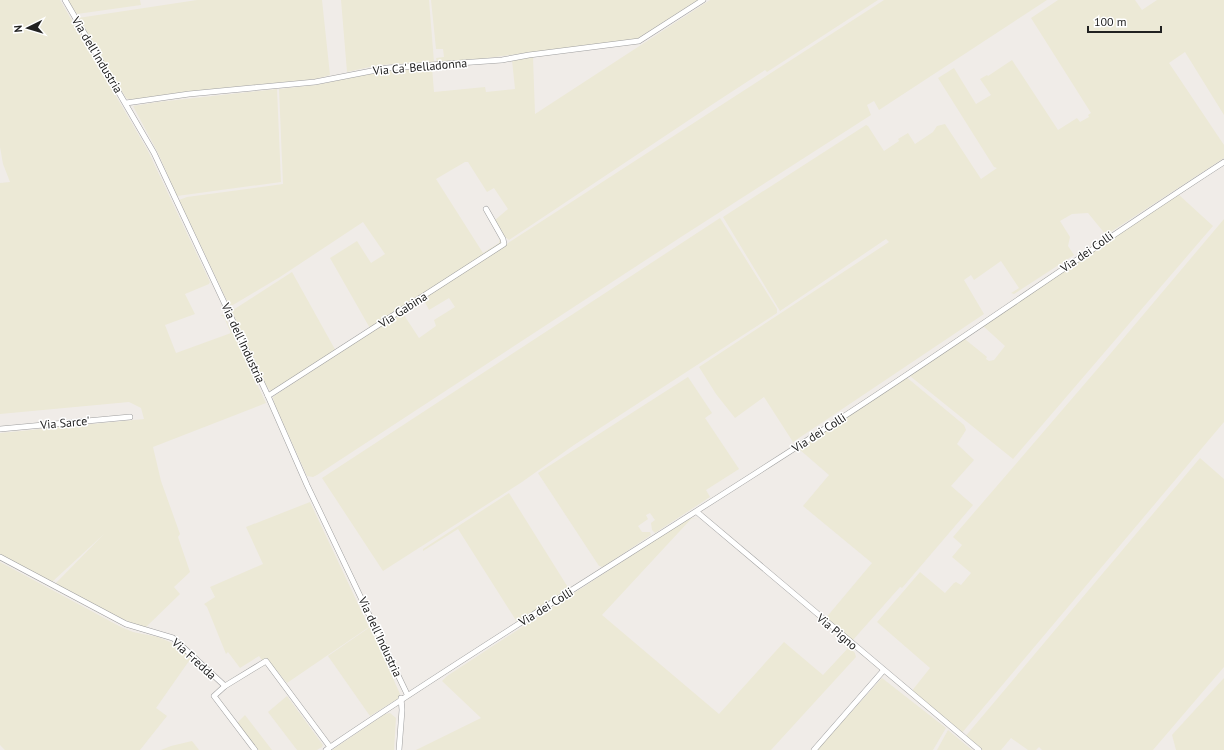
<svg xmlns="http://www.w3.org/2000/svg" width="1224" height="750" font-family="'PT Sans',sans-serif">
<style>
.farmland{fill:#ece9d6}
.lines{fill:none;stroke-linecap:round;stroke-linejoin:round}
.street-casing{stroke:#9e9e9e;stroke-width:6}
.street{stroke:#fff;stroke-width:5}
.labels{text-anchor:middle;stroke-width:3;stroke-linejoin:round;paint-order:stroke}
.street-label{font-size:12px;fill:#212121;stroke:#fff}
</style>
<rect width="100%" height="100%" fill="#f0ece8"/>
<g class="farmland">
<polygon points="0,0 60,0 148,151 210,282 209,284 185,294 195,314 165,325 176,353 231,333 224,317 220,315 224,315 266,403 153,447 161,481 180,534 178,537 190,572 174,587 180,594 144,629 53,586 104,534 52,582 0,555 0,433 144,419 141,408 129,402 0,414 0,183 10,182 3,164 0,147"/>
<polygon points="67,0 140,0 141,5 77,14"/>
<polygon points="197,0 322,0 330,75 316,79 183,92 131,100 126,98 78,18"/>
<polygon points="341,0 429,0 434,62 379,65 347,72"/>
<polygon points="431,0 698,0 637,39 479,59 437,62 436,58 444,57 443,49 436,49"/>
<polygon points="710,0 878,0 767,72 765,70 713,104 509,240 505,237 495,220 508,209 494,188 487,192 468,162 465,162 436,179 483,253 499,243 500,237 501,244 371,330 330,258 357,241 371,263 385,254 363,222 280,277 233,305 229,305 179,200 187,197 283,184 279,89 316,85 384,71 432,68 434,92 485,87 486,92 515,89 512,60 533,57 535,114"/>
<polygon points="884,0 1047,0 879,110 874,101 867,105 871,115 681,237 317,475 313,477 307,476 274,403 273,397 277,394 402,312 419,338 436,326 434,320 455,307 449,298 429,310 423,298"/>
<polygon points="1058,0 1135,0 1142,10 1157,0 1224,0 1224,115 1185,52 1169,63 1224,145 1224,158 1106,235 1088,213 1072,214 1060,221 1070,237 1068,246 1074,255 1014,294 1011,293 1019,288 1001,261 974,280 971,275 964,280 984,314 793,442 764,397 735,418 716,394 699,367 889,242 886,239 780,311 723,217 866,125 868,126 884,151 899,141 898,139 908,133 915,144 933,132 937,126 945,124 981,179 997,168 994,167 938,78 954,68 976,104 991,95 980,79 987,75 988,76 1012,60 1058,130 1077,118 1080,122 1089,117 1088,115 1091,113 1031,18"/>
<polygon points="277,89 281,182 177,196 158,153 133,106 158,102"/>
<polygon points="1178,194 1213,226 1013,459 910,376 965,337 966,340 987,357 986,359 989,361 994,360 1005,346 982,325"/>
<polygon points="720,218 777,309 777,313 574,445 522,482 383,571 322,478"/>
<polygon points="1224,219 1224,422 961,734 911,692 930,668 877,622 920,572 945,593 954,583 956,582 961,585 971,573 952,557 962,545 953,537 1100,366"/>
<polygon points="292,272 337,353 272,392 267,387 232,312 233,310"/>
<polygon points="905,376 964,425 966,430 957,444 974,460 951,486 973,505 902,588 900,587 852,641 825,619 872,563 803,506 829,475 799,449 791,453"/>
<polygon points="688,377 712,413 705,418 739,469 706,490 710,497 655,533 652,530 651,523 655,520 650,513 646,515 648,519 638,526 642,532 650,532 651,535 603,567 599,566 538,473"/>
<polygon points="1200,458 1224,479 1224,667 1153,750 1042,750 1039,747 1036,750 1028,750 1011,738 1001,750 979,750 964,738"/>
<polygon points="509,493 569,589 517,622 458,529 423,551 423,549"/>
<polygon points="310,502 369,627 287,683 271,664 264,663 259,656 240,668 228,652 226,654 207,607 204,604 215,597 210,587 263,564 246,527"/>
<polygon points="689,518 697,519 691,519 602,615 719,714 784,642 823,675 849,647 855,653 856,657 771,750 416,750 481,718 442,681 447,676"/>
<polygon points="0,562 121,627 133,632 158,637 170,642 191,658 156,708 167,716 140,750 5,750 0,745"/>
<polygon points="370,627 400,694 399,698 370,716 328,656"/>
<polygon points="882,678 946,728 933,750 817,750"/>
<polygon points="1224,678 1224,750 1176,750 1172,735"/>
<polygon points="287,696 323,745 322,747 317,750 297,750 268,712"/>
<polygon points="390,713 396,718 394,750 332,750 385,714"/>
<polygon points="245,715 255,728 272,750 256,750 237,723"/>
<polygon points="948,730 972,750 937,750"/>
<polygon points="192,741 199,750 161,750 171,746"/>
</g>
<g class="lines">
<g class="street-casing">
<g id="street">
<polyline points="65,0 154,153 268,396 307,485 407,694"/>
<polyline points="126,103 189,94 315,82 387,68 502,60 529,55 639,41 703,0"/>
<polyline points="268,396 504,244 503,239 486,209"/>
<polyline points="0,429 130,417"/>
<polyline points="697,512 979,750"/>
<polyline points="0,557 126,624 173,638 225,686"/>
<polyline points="255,750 214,696 225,686 266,661 330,747"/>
<path d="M326 750C491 638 662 535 829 426 962 340 1091 248 1224 162"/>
<polyline points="399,750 402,710 401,698"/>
<polyline points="814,750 883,671"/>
</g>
</g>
<use href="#street" class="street"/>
</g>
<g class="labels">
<g class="street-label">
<text transform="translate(97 55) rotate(59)" y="4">Via dell'Industria</text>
<text transform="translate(420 67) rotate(-5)" y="4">Via Ca' Belladonna</text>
<text transform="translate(1087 252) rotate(-35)" y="4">Via dei Colli</text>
<text transform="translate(403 310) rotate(-33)" y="4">Via Gabina</text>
<text transform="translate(243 343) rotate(65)" y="4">Via dell'Industria</text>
<text transform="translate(65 423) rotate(-5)" y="4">Via Sarce'</text>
<text transform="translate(819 433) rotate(-33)" y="4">Via dei Colli</text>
<text transform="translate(546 607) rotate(-32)" y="4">Via dei Colli</text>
<text transform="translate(837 632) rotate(40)" y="4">Via Pigno</text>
<text transform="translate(380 637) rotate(65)" y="4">Via dell'Industria</text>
<text transform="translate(194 659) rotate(42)" y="4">Via Fredda</text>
</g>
</g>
<g transform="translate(28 28) rotate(265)" stroke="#ffffff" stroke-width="3" paint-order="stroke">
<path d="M0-3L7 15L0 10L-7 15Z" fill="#212121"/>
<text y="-6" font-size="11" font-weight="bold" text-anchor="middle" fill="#212121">N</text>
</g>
<path d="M1088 26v6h73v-6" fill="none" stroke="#212121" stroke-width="2"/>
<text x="1094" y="26" font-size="12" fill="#212121" stroke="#ffffff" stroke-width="3" paint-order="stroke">100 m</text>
</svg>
